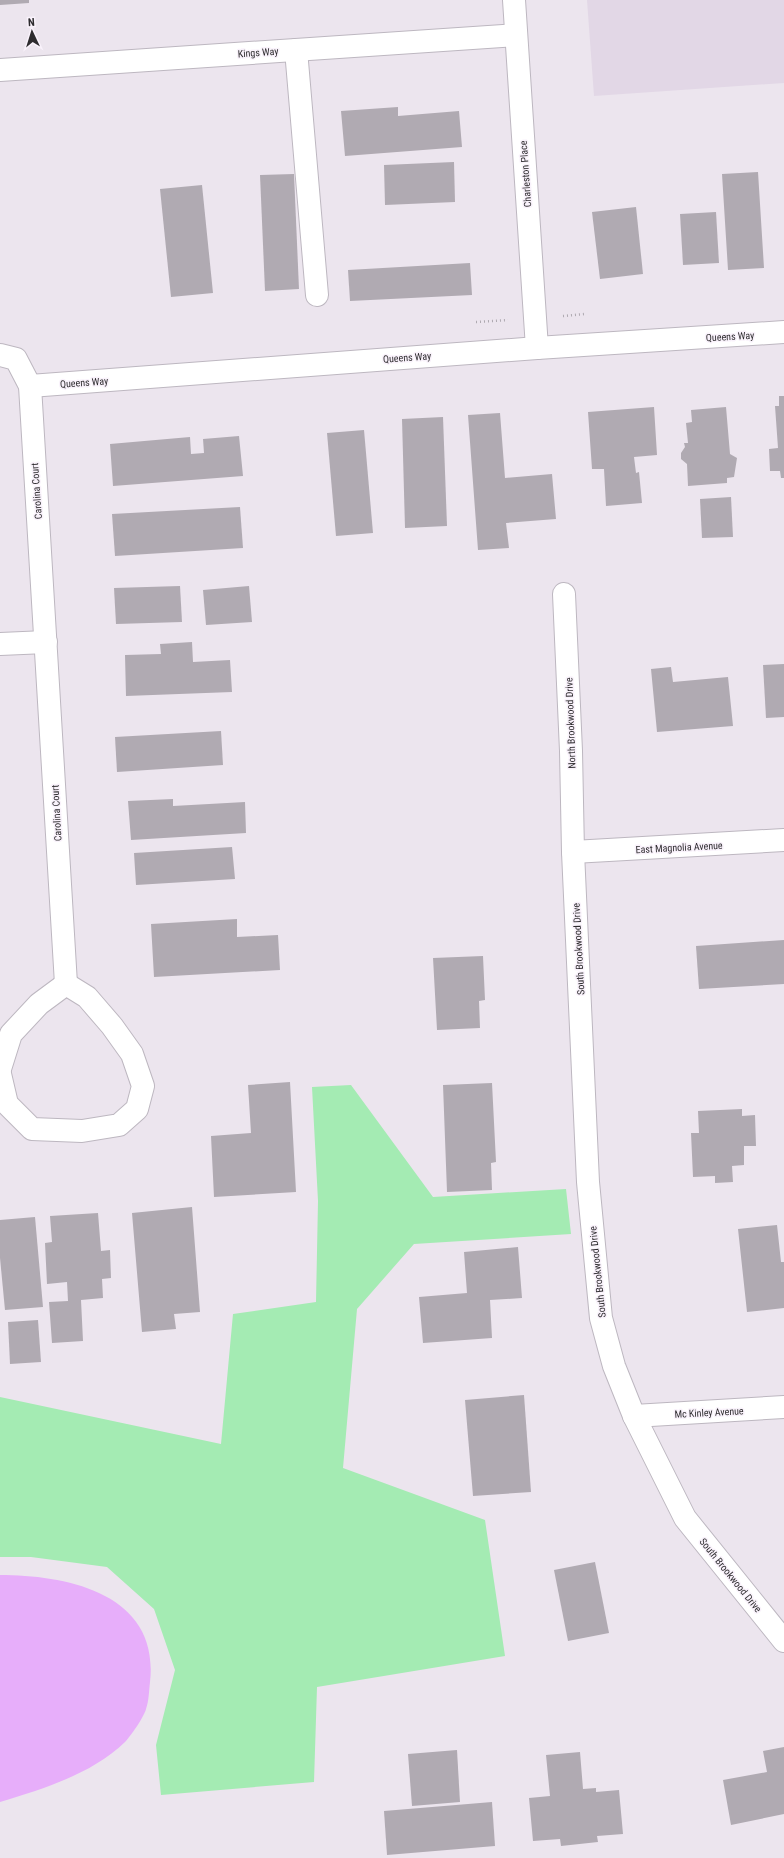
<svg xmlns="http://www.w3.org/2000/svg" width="784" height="1858" font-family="'Roboto Condensed',sans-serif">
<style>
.built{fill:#e2d7e6}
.green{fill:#a4ebb3}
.water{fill:#e7aefa}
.building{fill:#b0aab2}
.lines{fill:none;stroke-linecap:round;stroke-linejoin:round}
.minor-casing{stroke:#bdb7c0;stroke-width:24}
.path{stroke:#aea9b0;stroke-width:2.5;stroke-dasharray:1 3;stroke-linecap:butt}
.minor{stroke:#fff;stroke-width:22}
.labels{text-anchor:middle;stroke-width:3;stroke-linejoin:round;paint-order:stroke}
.street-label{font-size:10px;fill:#2d2b2e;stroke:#f9f2fb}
</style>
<rect width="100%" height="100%" fill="#ece5ee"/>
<polygon class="built" points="587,0 784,0 784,83 594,96"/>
<polygon class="green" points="351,1085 433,1197 566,1189 571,1234 414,1244 357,1309 343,1468 485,1520 505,1656 317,1687 314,1782 161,1795 156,1745 175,1670 154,1609 107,1567 31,1557 0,1557 0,1397 221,1444 233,1314 316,1302 318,1201 312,1087"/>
<path class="water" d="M0 1575C68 1575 160 1594 150 1682 149 1690 149 1701 146 1709 144 1717 130 1737 125 1742 92 1774 43 1789 0 1802Z"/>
<g class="building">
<polygon points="0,0 29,0 29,3 0,5"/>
<polygon points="398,107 398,116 459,111 462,147 345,156 341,111"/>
<polygon points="454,162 455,202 385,205 384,165"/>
<polygon points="758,172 764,268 728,270 722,174"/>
<polygon points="294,174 299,289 265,291 260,175"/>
<polygon points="202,185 213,293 171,297 160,189"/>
<polygon points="636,207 643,274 600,279 592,212"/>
<polygon points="716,212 719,263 683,265 680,214"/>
<polygon points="470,263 472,295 350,301 348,270"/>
<polygon points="779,396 784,396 784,478 781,478 780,471 770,471 769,449 778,448 775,406 779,406"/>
<polygon points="654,407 657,455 634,457 636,473 639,472 642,503 606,506 604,469 592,469 588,412"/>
<polygon points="726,407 730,454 737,458 734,477 727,478 727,483 688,486 687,464 681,459 681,453 685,447 684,443 688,443 686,423 692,422 691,410"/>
<polygon points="500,413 505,478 552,474 556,519 506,523 509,548 478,550 468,415"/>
<polygon points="443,417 447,526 405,528 402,419"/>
<polygon points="364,430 373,533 336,536 327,433"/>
<polygon points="239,436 243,476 113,486 110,444 190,437 191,454 204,453 203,439"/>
<polygon points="731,497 733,537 702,538 700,499"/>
<polygon points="240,507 243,548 115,556 112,514"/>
<polygon points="180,586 182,622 116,624 114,588"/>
<polygon points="249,586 252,622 206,625 203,590"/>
<polygon points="192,642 193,662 230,660 232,692 126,696 125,655 161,654 160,644"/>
<polygon points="784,664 784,717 766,718 763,665"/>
<polygon points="671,667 673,682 728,677 733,726 657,732 651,669"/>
<polygon points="221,731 223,765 117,772 115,737"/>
<polygon points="173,799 173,806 245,802 246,833 131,840 128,801"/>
<polygon points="232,847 235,879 136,885 134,853"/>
<polygon points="237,919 237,937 278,935 280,970 154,977 151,924"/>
<polygon points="784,940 784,984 699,989 696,946"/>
<polygon points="483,956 485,1000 479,1001 480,1028 437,1030 433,958"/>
<polygon points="290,1082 296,1192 214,1197 211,1136 251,1133 248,1085"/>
<polygon points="492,1083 496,1162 491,1163 492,1190 447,1192 443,1085"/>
<polygon points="742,1109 742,1116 755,1115 756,1146 744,1146 744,1165 732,1166 733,1182 715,1183 715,1176 693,1177 691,1133 699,1133 698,1111"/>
<polygon points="192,1207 200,1312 174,1314 176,1329 142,1332 132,1213"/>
<polygon points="98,1213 101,1251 110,1250 111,1278 102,1279 103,1298 81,1300 83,1341 52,1343 49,1302 68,1301 67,1282 47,1284 45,1243 52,1242 50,1216"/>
<polygon points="35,1217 43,1307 5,1310 0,1258 0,1220"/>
<polygon points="777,1225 781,1262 784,1262 784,1308 747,1312 738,1229"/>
<polygon points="518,1247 522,1298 490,1300 492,1338 423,1343 419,1297 467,1293 464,1252"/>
<polygon points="38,1320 41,1362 10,1364 8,1322"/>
<polygon points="524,1395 531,1492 473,1496 465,1400"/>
<polygon points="595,1562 609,1633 568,1641 554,1570"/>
<polygon points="784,1747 784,1814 731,1825 723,1780 767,1772 763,1751"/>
<polygon points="457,1750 460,1802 412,1806 408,1754"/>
<polygon points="580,1752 583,1789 596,1788 596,1792 619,1790 623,1834 597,1836 598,1842 561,1846 560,1839 533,1841 529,1798 550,1796 546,1755"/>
<polygon points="492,1802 495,1846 387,1855 384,1811"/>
</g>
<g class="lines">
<g class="minor-casing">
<g id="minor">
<polyline points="514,0 537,348"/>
<polyline points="296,50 317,295"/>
<polyline points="0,70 516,35"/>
<polyline points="0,355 16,359 30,386 66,984"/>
<polyline points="30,386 537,348 784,332"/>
<polyline points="564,594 571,751 573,852 588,1182 601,1318 614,1366 634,1416 685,1518 784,1641"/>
<polyline points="0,644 46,642"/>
<polyline points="573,852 784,840"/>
<polyline points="0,1069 11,1034 39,1004 66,984"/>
<polyline points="0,1074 7,1104 32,1129 82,1131 119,1125 137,1109 143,1086 132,1054 112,1026 87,997 66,984"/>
<polyline points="634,1416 784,1407"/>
</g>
</g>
<g class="path">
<polyline points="563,316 585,314"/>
<polyline points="476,322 508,320"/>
</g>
<use href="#minor" class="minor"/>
</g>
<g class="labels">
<g class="street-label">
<text transform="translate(258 52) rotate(-4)" y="4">Kings Way</text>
<text transform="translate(525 174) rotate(-94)" y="4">Charleston Place</text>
<text transform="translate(730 336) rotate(-3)" y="4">Queens Way</text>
<text transform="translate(407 357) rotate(-4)" y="4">Queens Way</text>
<text transform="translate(84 382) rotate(-4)" y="4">Queens Way</text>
<text transform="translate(36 491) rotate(-94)" y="4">Carolina Court</text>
<text transform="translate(570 723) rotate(-92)" y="4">North Brookwood Drive</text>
<text transform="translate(56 813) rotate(-93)" y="4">Carolina Court</text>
<text transform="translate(679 847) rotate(-3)" y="4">East Magnolia Avenue</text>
<text transform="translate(578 949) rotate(-93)" y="4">South Brookwood Drive</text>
<text transform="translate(597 1272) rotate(-96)" y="4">South Brookwood Drive</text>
<text transform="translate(709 1412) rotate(-3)" y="4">Mc Kinley Avenue</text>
<text transform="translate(731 1575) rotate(51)" y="4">South Brookwood Drive</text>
</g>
</g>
<g transform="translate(32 32) rotate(356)" stroke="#f9f2fb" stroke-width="3" paint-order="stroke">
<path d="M0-3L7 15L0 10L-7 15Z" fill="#2d2b2e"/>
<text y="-6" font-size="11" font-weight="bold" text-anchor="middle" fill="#2d2b2e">N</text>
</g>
</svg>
